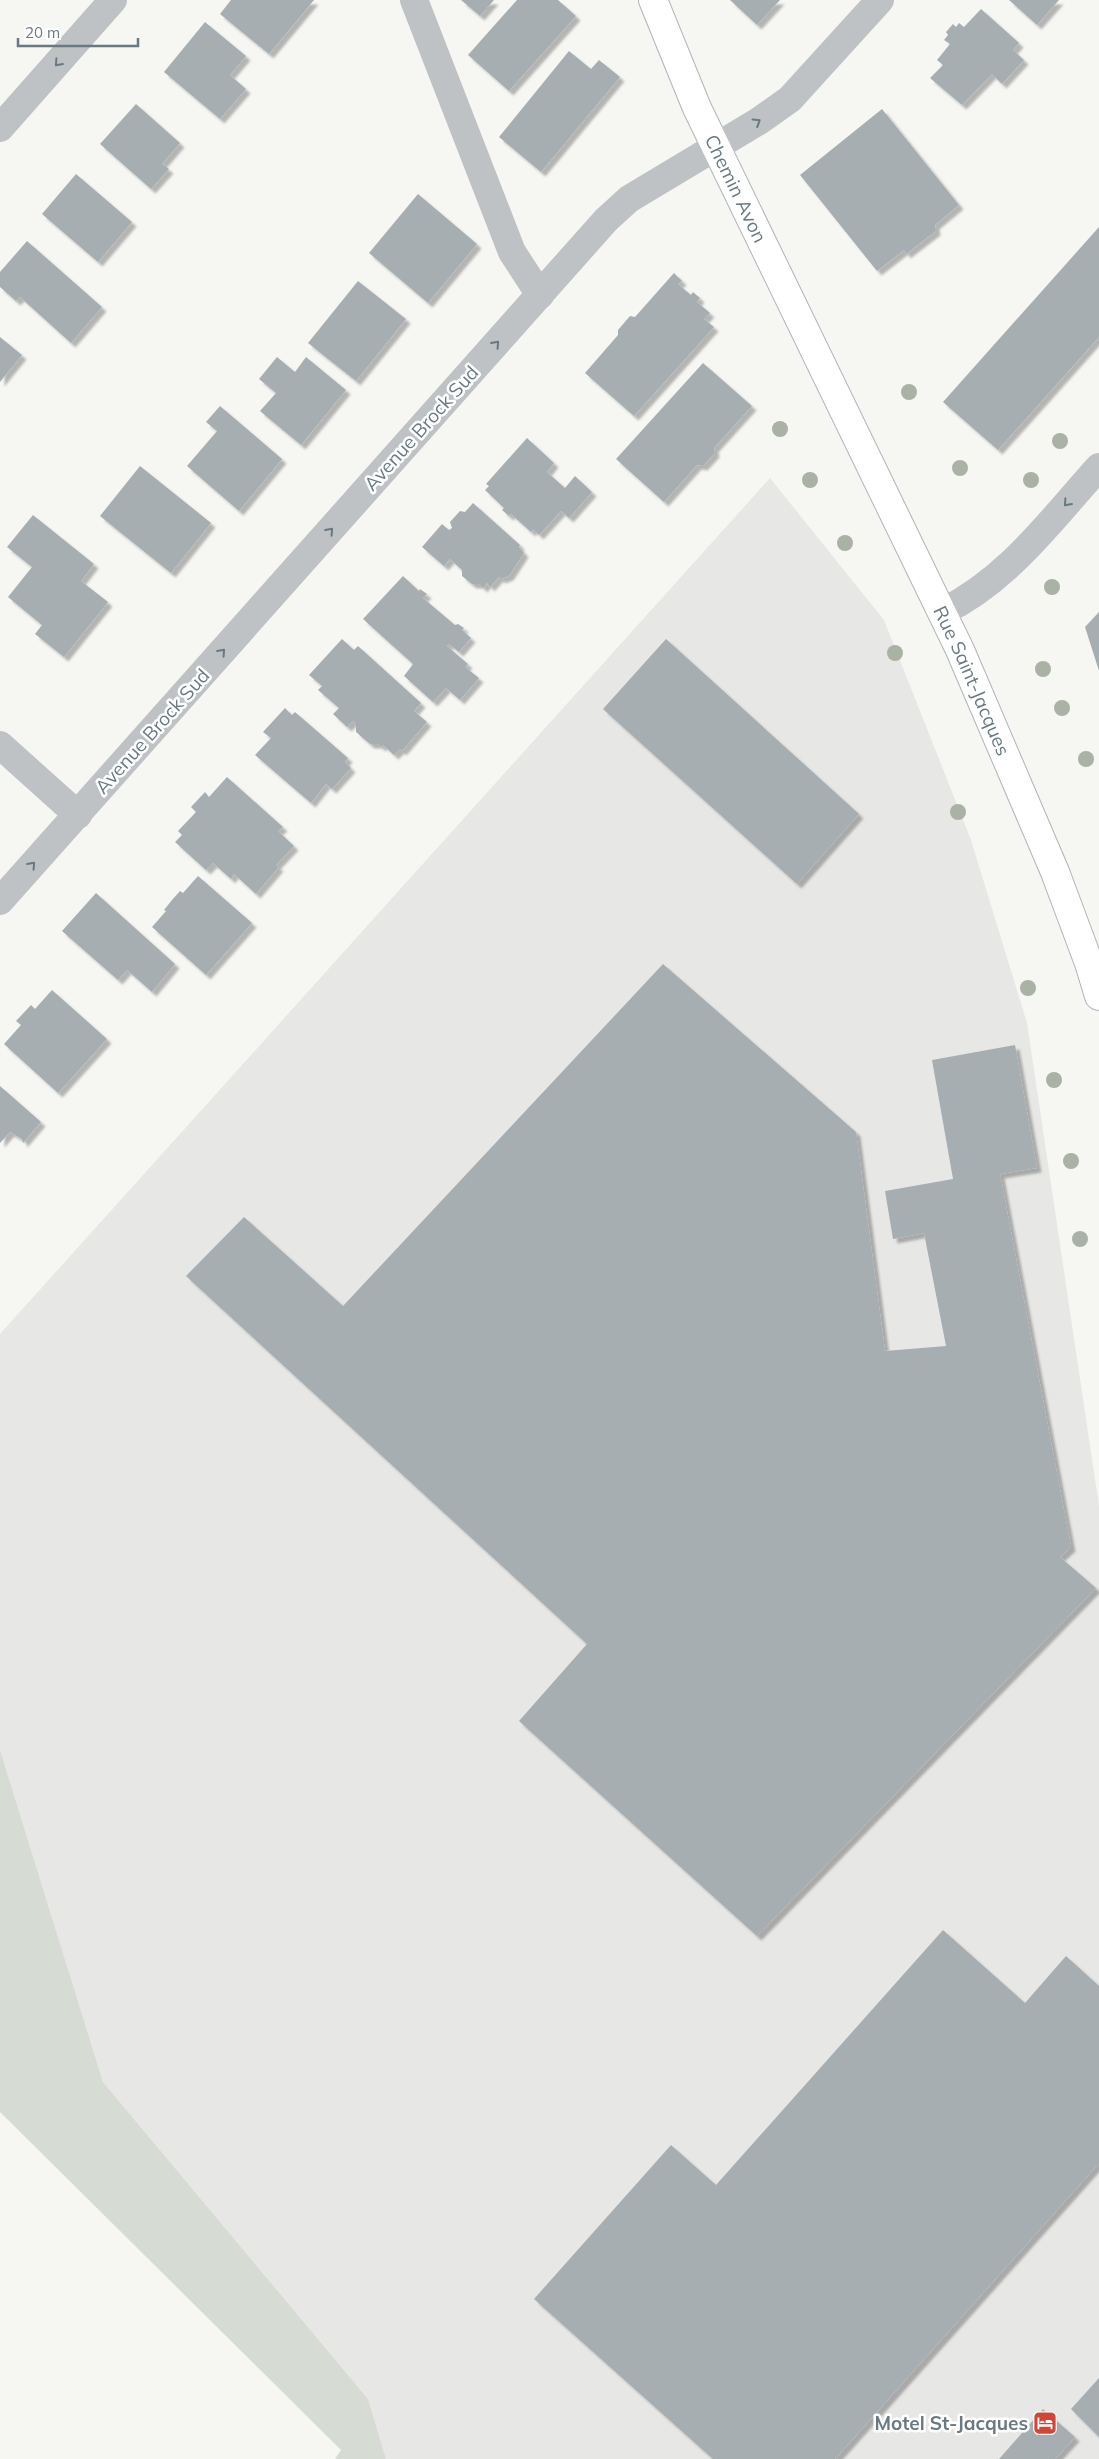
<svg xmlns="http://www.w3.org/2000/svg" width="1099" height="2459" font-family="Mulish,sans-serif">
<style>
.built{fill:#e7e7e6}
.green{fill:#d6dbd3}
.building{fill:#a6aeb2;filter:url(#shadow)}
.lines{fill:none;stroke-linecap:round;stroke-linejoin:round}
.major-casing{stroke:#afb5b7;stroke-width:30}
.minor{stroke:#bec2c5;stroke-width:28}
.major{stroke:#fff;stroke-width:28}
.tree{fill:#aab1a5}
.oneway{stroke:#687981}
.labels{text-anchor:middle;stroke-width:5;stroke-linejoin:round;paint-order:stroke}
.street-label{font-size:19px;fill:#687981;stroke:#fff}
.poi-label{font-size:19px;font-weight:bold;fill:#687981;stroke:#fff;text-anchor:end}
</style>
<defs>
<filter id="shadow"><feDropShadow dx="4.5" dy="4.5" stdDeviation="1" flood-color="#0004"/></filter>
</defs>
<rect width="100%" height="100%" fill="#f6f6f3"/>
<polygon class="built" points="770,478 884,620 971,840 1027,1023 1099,1506 1099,2459 386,2459 368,2399 103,2082 0,1750 0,1334"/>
<polygon class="green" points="0,1750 103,2082 368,2399 386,2459 335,2459 341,2450 0,2112"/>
<g class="building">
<polygon points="231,0 314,0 269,54 220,14"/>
<polygon points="461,0 494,0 480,16"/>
<polygon points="517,0 558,0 576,16 509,91 468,55"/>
<polygon points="730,0 780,0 757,25"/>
<polygon points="1009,0 1059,0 1037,25"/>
<polygon points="981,9 1019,43 1013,50 1024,60 1002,84 992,74 962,105 930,78 943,65 937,60 950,44 944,40 948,35 946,32 953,24 956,27 959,23 964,27"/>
<polygon points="205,22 246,56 230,75 246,89 220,119 164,72"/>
<polygon points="569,51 591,69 599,60 620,77 541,172 499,137"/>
<polygon points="136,104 180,143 162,164 169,169 151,189 100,144"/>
<polygon points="882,109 959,205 935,225 936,231 906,254 904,250 877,271 800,175"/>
<polygon points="76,174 132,222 98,262 42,214"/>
<polygon points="418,194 477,244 428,303 369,253"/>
<polygon points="1099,227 1099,337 998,450 943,402"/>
<polygon points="27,241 102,307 71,343 20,297 16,301 0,287 0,272"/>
<polygon points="674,273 682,281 678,284 691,295 693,292 700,298 697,302 710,313 704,319 714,327 634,416 585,373 618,335 618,330 630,316 635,317"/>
<polygon points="358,281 406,319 356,381 308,343"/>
<polygon points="0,337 22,355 0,382"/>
<polygon points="277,357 295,372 306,357 346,390 301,445 260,411 276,393 259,379"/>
<polygon points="703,363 752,406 714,448 715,453 703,466 697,465 664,502 616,459"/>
<polygon points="220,406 282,459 239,511 187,466 217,431 206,422"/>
<polygon points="527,438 554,463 547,472 565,488 575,476 592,492 569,518 561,511 539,535 533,529 531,532 511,514 509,516 502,510 504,508 485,490 489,486 486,484"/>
<polygon points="140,466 211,523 171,573 100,516"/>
<polygon points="473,503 520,545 519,547 524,553 509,576 501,579 499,577 490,587 487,583 483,588 479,584 472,584 462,576 462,570 450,559 444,566 422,547 442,524 449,530 452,528 450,522 460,511 465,512"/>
<polygon points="33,515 94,564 81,581 108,602 64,657 35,634 42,625 8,597 32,567 7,547"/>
<polygon points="403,576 419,591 420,589 427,594 423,598 455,625 458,624 464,628 462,630 471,638 459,652 449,644 447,646 468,664 465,667 479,678 460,700 446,688 433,702 404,676 413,664 363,619"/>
<polygon points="1099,612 1099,671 1085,627"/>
<polygon points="342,639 354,650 358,646 421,703 414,711 427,722 402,751 400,749 394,755 383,745 381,747 378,744 370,744 356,732 356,724 353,721 347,727 333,714 339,708 318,690 322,686 309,675"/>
<polygon points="666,639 859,814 797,884 603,709"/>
<polygon points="285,708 292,715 295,712 348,758 345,762 351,768 332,789 326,784 311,803 255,755 271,738 263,732"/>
<polygon points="227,777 283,827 278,831 294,846 276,865 279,867 256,894 234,874 231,879 213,863 206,870 175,842 182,835 178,831 196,812 191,807 205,792 209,797"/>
<polygon points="198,876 252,923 206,975 152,927 166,911 164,910 172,900 180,891 183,893"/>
<polygon points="96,893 175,964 152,992 127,970 118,980 62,931"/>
<polygon points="663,964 856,1132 885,1351 946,1346 924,1233 893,1239 885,1191 953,1179 932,1060 1015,1045 1037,1168 1000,1174 1071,1547 1060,1557 1096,1588 757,1936 519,1721 587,1644 186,1276 244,1217 343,1306"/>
<polygon points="52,990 107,1039 58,1093 4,1044 21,1025 16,1021 31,1005 35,1009"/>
<polygon points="0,1086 41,1122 23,1143 22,1139 10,1132 0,1143"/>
<polygon points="943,1930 1025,2003 1066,1956 1099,1986 1099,2163 835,2459 713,2459 534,2299 671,2145 716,2185"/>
<polygon points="1099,2378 1099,2437 1071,2409"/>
<polygon points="1043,2409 1075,2437 1055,2459 999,2459"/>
</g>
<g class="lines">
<g class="major-casing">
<g id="major">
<path id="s1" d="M653 0 697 108 960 650 1055 872 1089 963 1099 996"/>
</g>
</g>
<g class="minor">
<polyline points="414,0 512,252 540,295"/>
<polyline points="0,128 113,0"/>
<path d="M942 612C1008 580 1051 520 1099 467"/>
<polyline points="0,745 78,815"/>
<polyline points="0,901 606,220 629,199 759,121 790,99 880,0"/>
</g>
<use href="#major" class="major"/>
</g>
<g class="tree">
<circle cx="909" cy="392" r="8"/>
<circle cx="780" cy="429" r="8"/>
<circle cx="1060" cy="441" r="8"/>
<circle cx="960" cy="468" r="8"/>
<circle cx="810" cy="480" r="8"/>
<circle cx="1031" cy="480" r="8"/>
<circle cx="845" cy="543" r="8"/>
<circle cx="1052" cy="587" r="8"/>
<circle cx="895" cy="653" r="8"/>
<circle cx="1043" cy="669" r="8"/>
<circle cx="1062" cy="708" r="8"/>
<circle cx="1086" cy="759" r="8"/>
<circle cx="958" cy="812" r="8"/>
<circle cx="1028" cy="988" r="8"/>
<circle cx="1054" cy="1080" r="8"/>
<circle cx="1071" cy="1161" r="8"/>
<circle cx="1080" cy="1239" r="8"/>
</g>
<defs><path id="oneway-chevron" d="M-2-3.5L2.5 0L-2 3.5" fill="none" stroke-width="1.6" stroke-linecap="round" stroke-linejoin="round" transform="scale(1.25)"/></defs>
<g class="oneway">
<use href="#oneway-chevron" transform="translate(58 63) rotate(132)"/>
<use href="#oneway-chevron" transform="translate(757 122) rotate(-32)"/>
<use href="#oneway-chevron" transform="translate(496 344) rotate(-48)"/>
<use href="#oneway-chevron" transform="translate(1067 503) rotate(132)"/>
<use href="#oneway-chevron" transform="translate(330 531) rotate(-48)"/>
<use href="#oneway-chevron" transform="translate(222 652) rotate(-48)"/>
<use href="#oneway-chevron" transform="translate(32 865) rotate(-48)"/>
</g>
<defs>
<g id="hotel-square" transform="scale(1.25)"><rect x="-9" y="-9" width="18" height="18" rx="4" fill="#d34636" stroke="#fff"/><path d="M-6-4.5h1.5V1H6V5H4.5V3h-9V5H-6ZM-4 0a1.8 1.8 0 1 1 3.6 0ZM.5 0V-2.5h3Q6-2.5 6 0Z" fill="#fff"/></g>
</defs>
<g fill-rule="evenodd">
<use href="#hotel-square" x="1045" y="2423"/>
</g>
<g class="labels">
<g class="street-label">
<text dy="7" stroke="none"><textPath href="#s1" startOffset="206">Chemin Avon</textPath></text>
<text transform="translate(421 428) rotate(-48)" y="7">Avenue Brock Sud</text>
<text dy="7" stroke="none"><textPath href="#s1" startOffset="752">Rue Saint-Jacques</textPath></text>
<text transform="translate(152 731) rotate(-48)" y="7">Avenue Brock Sud</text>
</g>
<g class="poi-label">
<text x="1028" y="2430">Motel St-Jacques</text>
</g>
</g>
<path d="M18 38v8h120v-8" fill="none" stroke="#687981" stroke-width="2.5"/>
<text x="25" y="38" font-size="15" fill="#687981" stroke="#ffffff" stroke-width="4" paint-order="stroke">20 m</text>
</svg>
